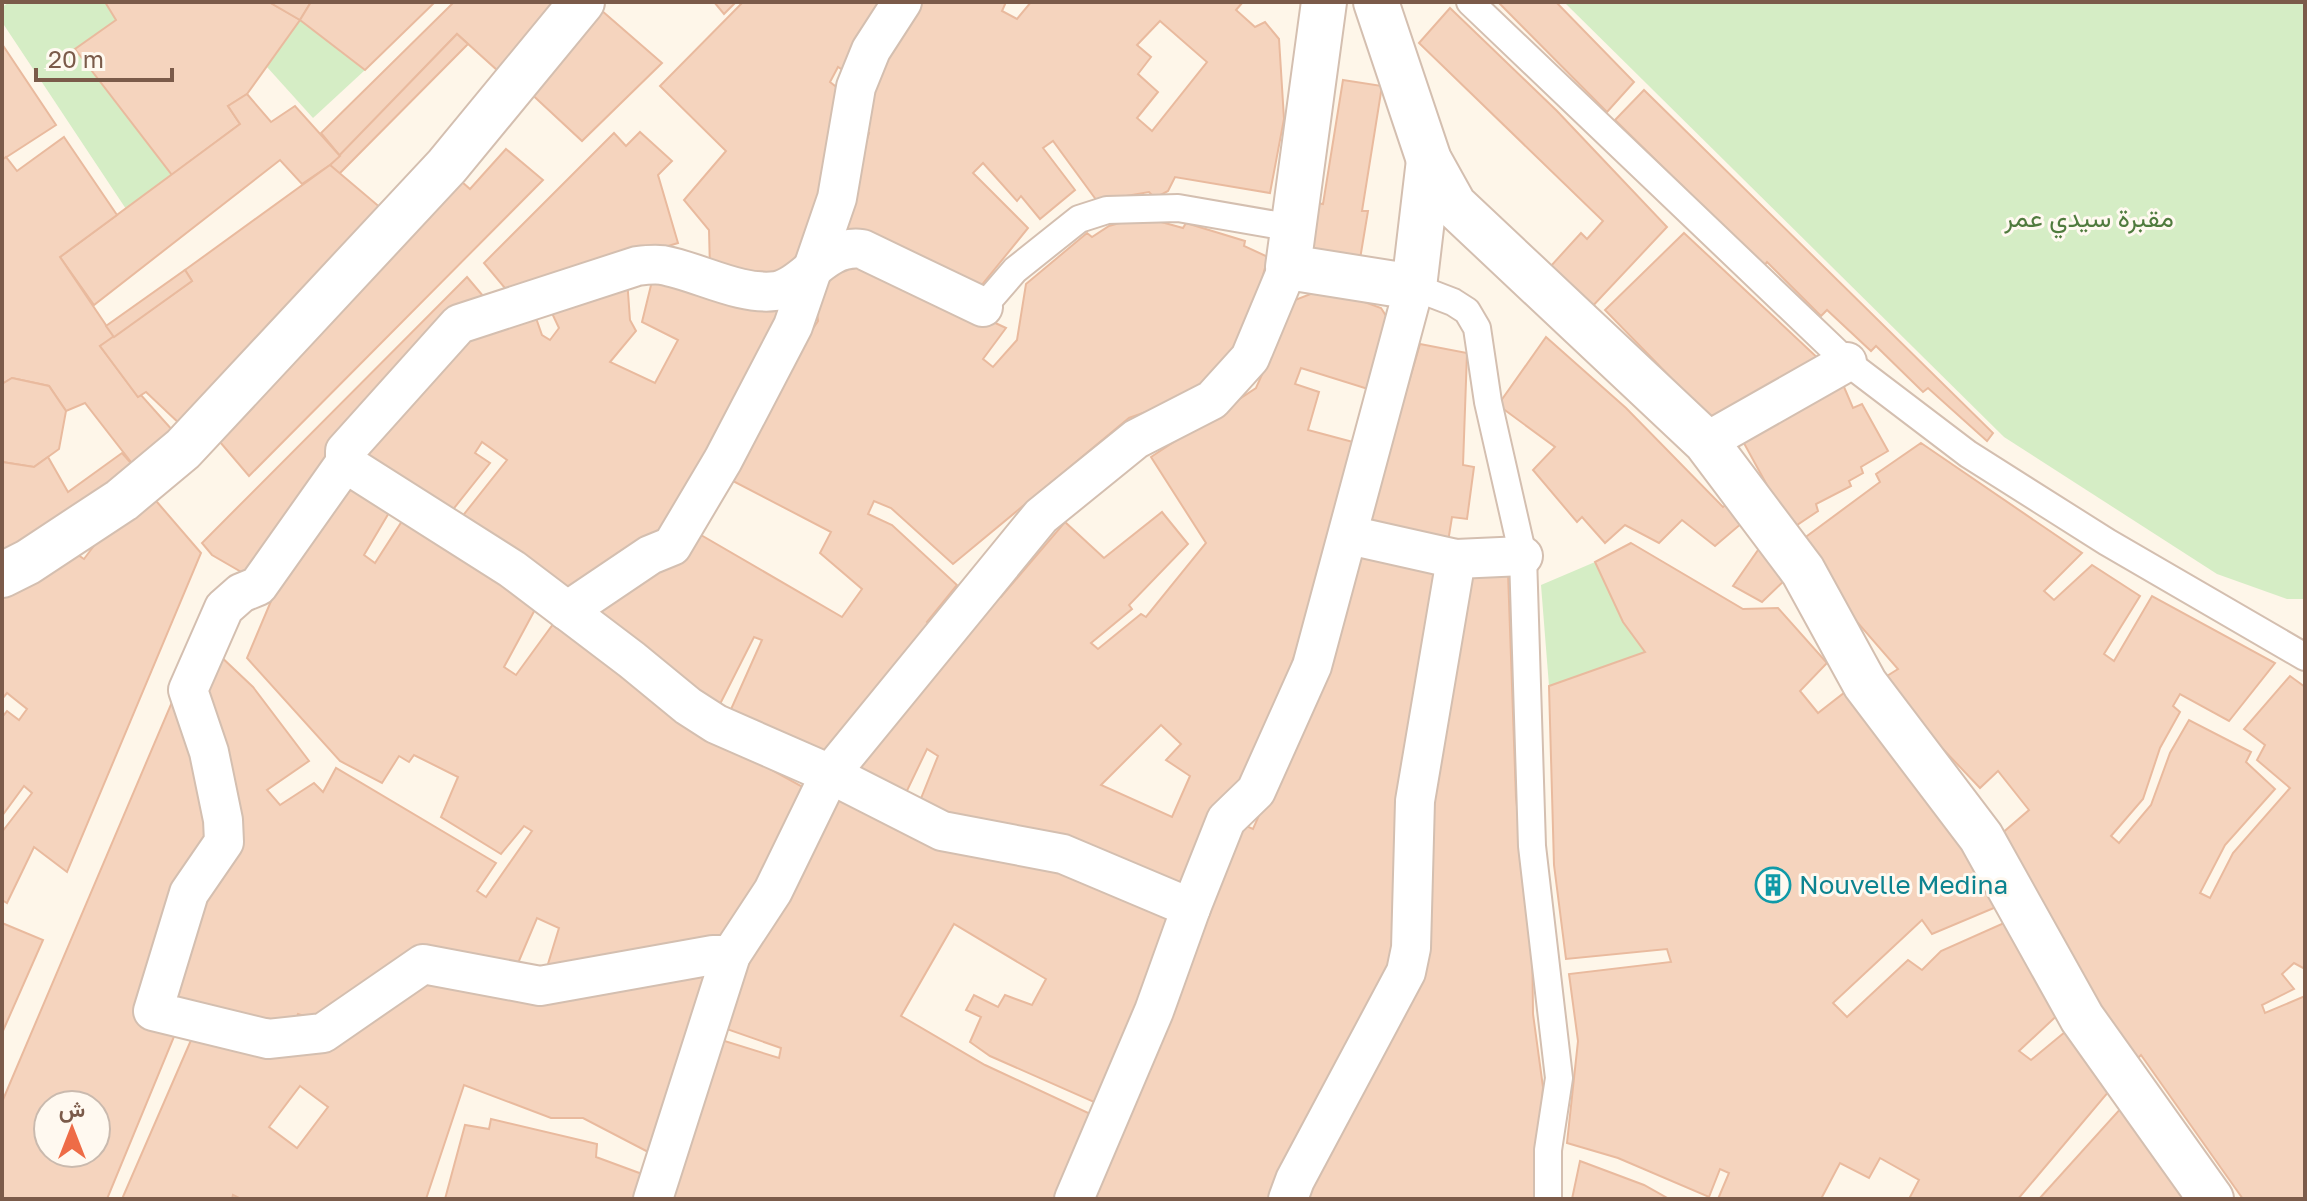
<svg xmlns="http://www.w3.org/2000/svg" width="2307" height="1201" font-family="'Golos Text',Vazirmatn,sans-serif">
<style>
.green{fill:#d5edc5}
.building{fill:#f5d4be;stroke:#e9ba9e;stroke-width:2;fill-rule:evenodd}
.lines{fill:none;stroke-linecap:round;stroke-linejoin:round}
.service-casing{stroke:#d4bfb0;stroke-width:30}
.pedestrian-casing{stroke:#d4bfb0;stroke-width:42}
.minor-casing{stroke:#d4bfb0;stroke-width:48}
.service{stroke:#fff;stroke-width:26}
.pedestrian{stroke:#fff;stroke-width:38}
.minor{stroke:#fff;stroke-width:44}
.labels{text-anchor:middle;stroke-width:6;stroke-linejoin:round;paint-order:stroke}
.park-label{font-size:26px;fill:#507b3e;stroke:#fff9f0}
.culture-label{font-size:26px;fill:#0d838f;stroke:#fff9f0;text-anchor:start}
</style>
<rect width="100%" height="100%" fill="#fef6e9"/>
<g class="green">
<polygon points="10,2 105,2 116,20 75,49 172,175 126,209 2,22 2,7"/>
<polygon points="1564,2 2305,2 2305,599 2287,599 2217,574 2004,437"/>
<polygon points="300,20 365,70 313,118 267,67"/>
<polygon points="1595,562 1623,622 1645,652 1549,686 1541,585"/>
</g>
<g class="building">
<polygon points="105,2 269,2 300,20 247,94 228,106 240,124 172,175 75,49 116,20"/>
<polygon points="269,2 311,2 300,20"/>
<polygon points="311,2 435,2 365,70 300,20"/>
<polygon points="454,2 562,2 497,70 457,34 340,156 321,133"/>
<polygon points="714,2 736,2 724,14"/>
<polygon points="743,2 882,2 846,72 838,67 830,82 844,93 815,222 787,273 710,269 709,230 684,200 726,151 660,86"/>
<path d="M914 2H1006L1002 11 1017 19 1031 2H1243L1236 10 1255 27 1265 22 1279 39 1284 119 1270 193 1175 177 1168 191 1155 198 1149 192 1097 201 1053 141 1043 148 1075 190 1040 219 1021 196 1017 201 983 163 973 173 1028 228 977 291 860 235 838 228 869 133 859 128 873 91ZM1160 21 1207 62 1152 131 1137 118 1158 92 1138 74 1151 57 1137 45Z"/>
<polygon points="1498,2 1556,2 1634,82 1607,112"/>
<polygon points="1450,8 1557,111 1667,227 1589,310 1550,267 1581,233 1587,239 1603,221 1419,43"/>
<polygon points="601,10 662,63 582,141 526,89"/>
<polygon points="457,34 468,44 339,174 330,165"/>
<polygon points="2,44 56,125 2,160"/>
<polygon points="1343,80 1382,86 1362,211 1368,211 1359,265 1307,257 1316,203 1323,204"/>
<polygon points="1644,90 1993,433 1987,441 1928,388 1923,392 1876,346 1871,351 1827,310 1821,316 1767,262 1764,266 1615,120"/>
<polygon points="247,94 271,122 295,106 340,156 330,165 302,184 280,160 94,305 60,257 240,124 228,106"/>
<polygon points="640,132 672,161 658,175 678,243 510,294 484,263 614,133 626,146"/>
<polygon points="64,137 117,215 60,257 114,337 100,346 138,397 141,395 174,432 138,471 85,403 66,411 49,386 12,378 2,384 2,160 6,157 17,171"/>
<polygon points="506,149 543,180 249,476 214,435 453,174 470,189"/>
<polygon points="330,165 382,209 181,425 146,392 138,397 100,346 192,281 185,270"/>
<polygon points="1130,220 1154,220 1183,228 1186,223 1245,241 1244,246 1268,257 1250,322 1205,391 1129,418 953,564 891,508 874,501 868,514 892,525 957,585 927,622 933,628 830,756 728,716 762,640 754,637 717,710 586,611 651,564 662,571 694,531 842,617 862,589 820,553 831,532 731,480 772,390 818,321 814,285 856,258 1006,328 983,359 993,367 1017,340 1026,284 1087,233 1092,237 1109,226"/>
<polygon points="1684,233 1822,362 1715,423 1605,310"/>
<polygon points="185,270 192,281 114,337 106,326"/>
<polygon points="654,273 789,309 663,538 562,599 457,523 507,460 482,442 475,453 490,463 447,517 353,455 471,328 536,318 542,335 550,340 559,328 550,309 627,279 630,320 636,331 610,362 655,383 678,340 642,322"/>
<polygon points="467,277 489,303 250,577 212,555 202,543"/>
<path d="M1326 288 1381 308 1390 322 1368 389 1301 368 1295 384 1319 392 1308 430 1353 442 1343 522 1248 783 1177 892 918 806 938 756 927 749 903 799 849 773 995 593 1001 597 1065 522 1104 558 1162 512 1188 544 1129 605 1132 609 1091 643 1098 649 1141 614 1146 617 1206 543 1151 457 1256 388 1295 300ZM1161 725 1181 744 1166 760 1190 776 1172 817 1101 785Z"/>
<polygon points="1546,337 1626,408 1723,507 1732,500 1749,517 1715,546 1682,520 1659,543 1625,525 1605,543 1582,517 1577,522 1533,470 1555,447 1498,405"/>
<polygon points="1420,344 1467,353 1463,465 1474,467 1467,519 1452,517 1447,548 1365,532"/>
<polygon points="12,378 49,386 66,411 59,449 34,467 2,462 2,384"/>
<polygon points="1841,380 1853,408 1862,404 1888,451 1861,467 1863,473 1849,481 1851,486 1816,504 1818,511 1791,529 1740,436"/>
<polygon points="1921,443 2082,553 2044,591 2054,600 2092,565 2140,596 2104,654 2114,661 2152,596 2275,663 2229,721 2180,694 2173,706 2180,712 2160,748 2143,799 2111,836 2119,843 2151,805 2170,753 2189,720 2251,752 2246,762 2275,789 2225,845 2200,893 2210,898 2233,853 2290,788 2257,760 2265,745 2244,729 2290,676 2305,687 2305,969 2294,963 2282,974 2294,989 2262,1005 2265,1013 2305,996 2305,1199 2243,1199 2141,1055 2136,1060 2100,1011 2000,835 2029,810 1998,771 1980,788 1921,726 1887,676 1898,669 1844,607 1803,539 1880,482 1876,474"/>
<polygon points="122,453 138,471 2,555 2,462 34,467 48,457 68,492"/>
<polygon points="346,478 393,506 364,555 375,563 406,515 538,604 504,667 516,675 559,616 706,734 810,791 762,889 719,945 544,977 559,928 537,918 513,975 424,957 323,1022 298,1014 293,1027 166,1006 198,894 217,747 196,694 217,653 253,687 309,761 267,790 280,805 314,783 323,792 336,768 496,863 477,891 486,897 532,831 524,826 501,854 441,817 458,777 414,755 409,762 399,756 382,783 340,761 247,658 285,568"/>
<polygon points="151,495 201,553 67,872 34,847 7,903 2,900 2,832 32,793 24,786 2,816 2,717 7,711 19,720 27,709 7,693 2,699 2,593 75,553 84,559 108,527"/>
<polygon points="1765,540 1790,575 1762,602 1733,586"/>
<polygon points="1631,543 1743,609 1778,608 1827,663 1800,691 1818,713 1849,689 1955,826 2001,905 1932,934 1922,920 1833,1003 1847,1017 1908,960 1922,970 1941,951 2004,923 2065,1008 2019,1051 2031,1060 2071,1027 2110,1090 2018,1199 1909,1199 1919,1180 1880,1158 1869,1178 1840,1163 1821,1199 1718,1199 1729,1173 1720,1169 1709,1197 1618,1158 1567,1143 1578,1041 1569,974 1671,962 1667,949 1566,959 1554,865 1549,686 1645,652 1623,622 1595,562"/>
<polygon points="1361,549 1443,570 1402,947 1273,1199 1088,1199 1237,822 1253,829 1326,664"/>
<polygon points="1465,572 1508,573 1516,798 1532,931 1533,1014 1543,1087 1535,1199 1297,1199 1414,979 1429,799"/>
<path d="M172 702 187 708 211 841 139 1017 178 1027 107 1199H2V1102ZM48 1105H96V1153H48Z"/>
<polygon points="838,786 1180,912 1103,1106 990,1056 970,1042 981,1017 966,1010 974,995 998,1007 1005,995 1032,1005 1046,979 954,924 901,1016 985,1065 1099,1118 1065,1199 662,1199 715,1038 779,1058 781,1048 718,1026 740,961"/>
<polygon points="2,923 43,940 2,1033"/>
<path d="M710 966 652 1154 583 1118H551L464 1085 426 1199H241L233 1195 232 1199H122L195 1031 275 1049 427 974ZM300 1086 328 1107 297 1148 269 1127Z"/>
<polygon points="2122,1107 2186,1199 2039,1199"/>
<polygon points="491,1119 597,1144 596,1157 642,1174 636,1199 445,1199 465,1125 489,1129"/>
<polygon points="1580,1161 1644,1185 1669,1199 1572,1199"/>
</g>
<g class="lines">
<g class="service-casing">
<g id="service">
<polyline points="1470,2 1847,362 1968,454 2107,542 2305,657"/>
<polyline points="1414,287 1453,302 1467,311 1477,328 1488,402 1523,556 1532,846 1559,1078 1548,1150 1548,1199"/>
<polyline points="983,307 1015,270 1079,219 1107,210 1178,208 1293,228"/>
</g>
</g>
<g class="pedestrian-casing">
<g id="pedestrian">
<polyline points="1706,442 1847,362"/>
<polyline points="345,463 512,569 632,660 688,706 716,724 830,774 942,831 1063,854 1191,908 1226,820 1256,791 1312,666 1414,287"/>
<polyline points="1349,535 1456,559 1523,556"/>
<polyline points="567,611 650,555 672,546 723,460 793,326 837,198 856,87 871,50 902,2"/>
<path d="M731 955H713L540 986 423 964 323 1033 268 1039 153 1011 189 893 224 842 223 820 209 752 188 690 224 608 241 593 258 586 345 463V451L459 324 637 266C645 265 654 264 662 265 697 271 740 296 776 291 805 287 823 244 862 249L983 307"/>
<polyline points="653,1199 731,955 773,891 830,774 1041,516 1136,439 1212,400 1250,358 1288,267"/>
<polyline points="1074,1199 1154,1011 1191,908"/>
<polyline points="1288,1199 1295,1180 1406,972 1411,948 1415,801 1456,559"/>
</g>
</g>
<g class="minor-casing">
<g id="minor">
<polyline points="1324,2 1288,267 1414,287 1429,160"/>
<polyline points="1376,2 1429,160 1454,205 1706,442 1803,571 1865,684 1981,837 2082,1018 2211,1199"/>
<polyline points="2,575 28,562 122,500 183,449 447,166 582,2"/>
</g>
</g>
<use href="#service" class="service"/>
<use href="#pedestrian" class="pedestrian"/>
<use href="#minor" class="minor"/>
</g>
<defs>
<g id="building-ring" transform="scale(1.8)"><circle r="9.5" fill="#fff9f0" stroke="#0f9aa8" stroke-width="1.5"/><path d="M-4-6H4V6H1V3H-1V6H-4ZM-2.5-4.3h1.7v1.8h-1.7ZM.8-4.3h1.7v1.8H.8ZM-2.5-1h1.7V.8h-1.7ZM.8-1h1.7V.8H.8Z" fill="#0f9aa8"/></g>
</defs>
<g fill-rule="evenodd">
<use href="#building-ring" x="1773" y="885"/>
</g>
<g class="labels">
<g class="park-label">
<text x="2089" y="227">مقبرة سيدي عمر</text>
</g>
<g class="culture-label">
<text x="1799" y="894">Nouvelle Medina</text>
</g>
</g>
<rect width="2307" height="1201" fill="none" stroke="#7b5b4a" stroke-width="8"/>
<g transform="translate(72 1129)"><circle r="38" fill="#fff9f0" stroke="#cabaae" stroke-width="2"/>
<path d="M0-6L14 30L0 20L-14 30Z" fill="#ee6c47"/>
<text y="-12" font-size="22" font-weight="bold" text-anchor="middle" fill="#7b5b4a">ش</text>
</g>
<path d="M36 68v12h136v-12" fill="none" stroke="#7b5b4a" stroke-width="4"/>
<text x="48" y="68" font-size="24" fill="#7b5b4a" stroke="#fff9f0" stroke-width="6" paint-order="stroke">20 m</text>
</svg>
